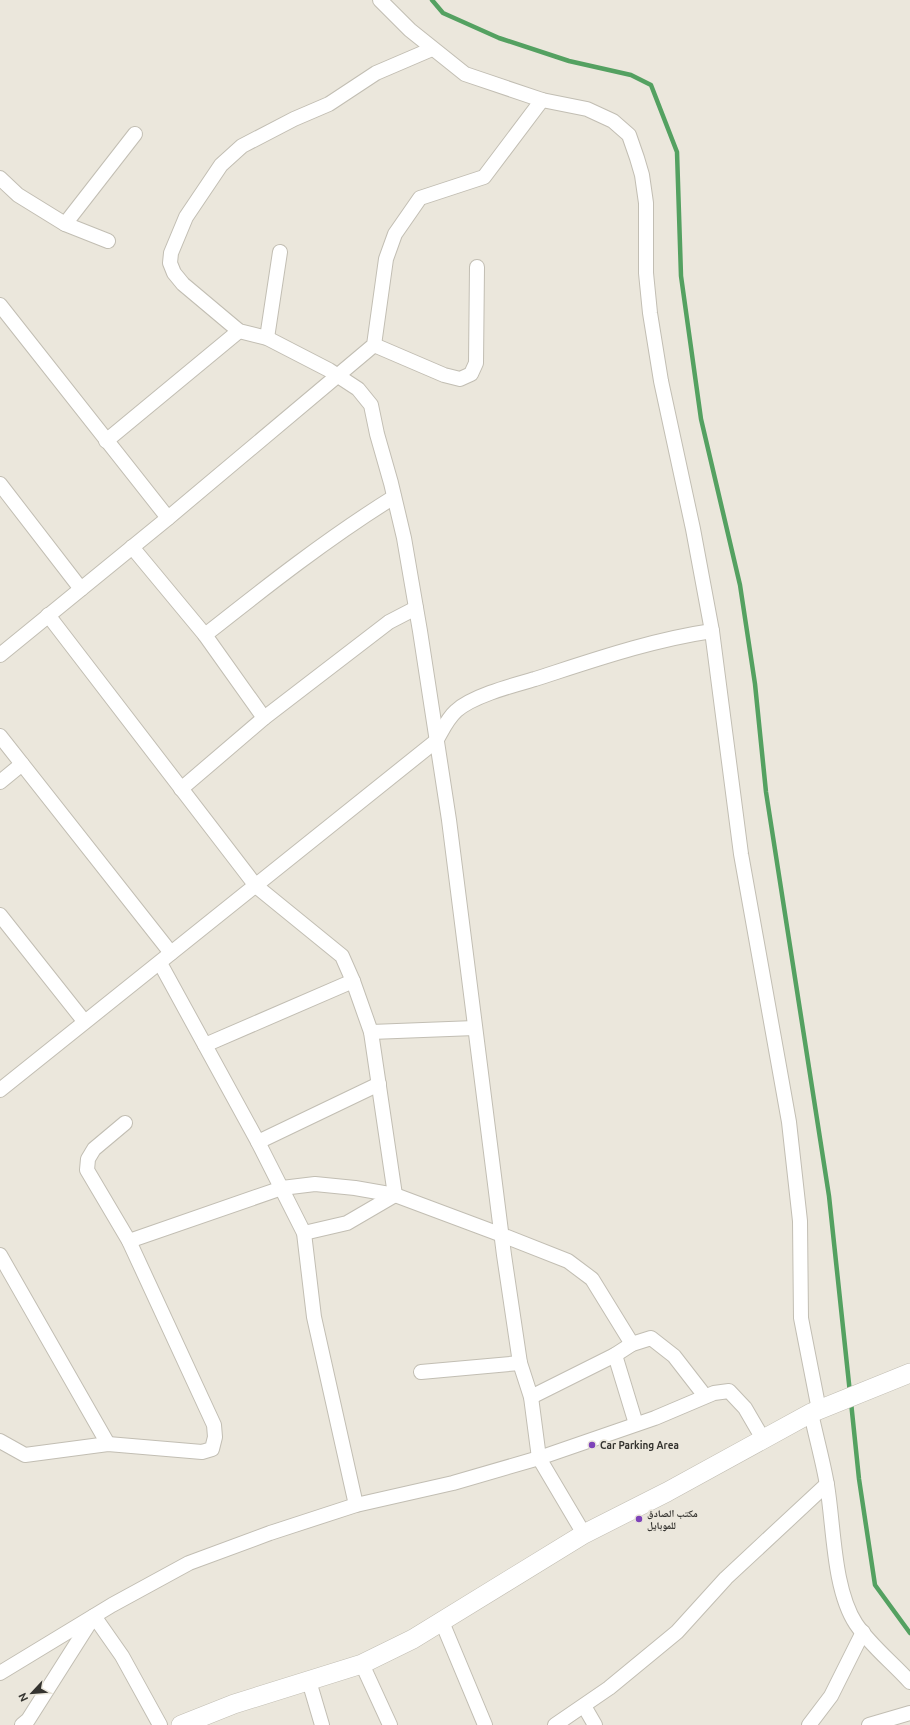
<svg xmlns="http://www.w3.org/2000/svg" width="910" height="1725" font-family="Ubuntu,'Noto Naskh Arabic',sans-serif">
<style>
.lines{fill:none;stroke-linecap:round;stroke-linejoin:round}
.stream{stroke:#54a161;stroke-width:4.5}
.street-casing{stroke:#c2beb3;stroke-width:16}
.secondary-casing{stroke:#c2beb3;stroke-width:20}
.street{stroke:#fff;stroke-width:14}
.secondary{stroke:#fff;stroke-width:19}
.poi-dot{fill:#7e43b9;stroke:#ebe7dc;stroke-width:1.5}
.labels{text-anchor:middle;stroke-width:3.5;stroke-linejoin:round;paint-order:stroke}
.poi-label{font-size:10px;font-weight:bold;fill:#353430;stroke:#ebe7dc;text-anchor:start}
</style>
<rect width="100%" height="100%" fill="#ebe7dc"/>
<g class="lines">
<g class="stream">
<polyline points="432,0 443,13 499,38 569,61 631,75 651,85 677,152 681,276 701,419 740,585 755,684 766,792 829,1196 850,1393"/>
<polyline points="851,1402 859,1479 875,1585 910,1633"/>
</g>
<g class="street-casing">
<g id="street">
<polyline points="380,0 410,30 465,74 542,100 587,109 613,121 629,135 637,158 642,175 646,203 646,273 650,313 661,381 693,529 712,631 741,854 789,1122 800,1221 801,1318 819,1410"/>
<polyline points="432,49 376,73 329,104 294,119 242,146 221,165 186,217 171,253 170,263 174,273 183,284 239,331 267,338 329,370 358,389 371,405 377,434 391,483 404,538 420,631 449,820 504,1255 520,1363 531,1397 539,1458 584,1534"/>
<polyline points="0,178 18,195 65,224 108,241"/>
<polyline points="65,224 135,134"/>
<polyline points="0,305 168,518"/>
<polyline points="267,338 280,252"/>
<polyline points="374,345 444,375 460,379 471,374 476,363 477,267"/>
<polyline points="106,441 239,331"/>
<polyline points="0,484 81,589"/>
<polyline points="132,547 205,635 264,718 181,789"/>
<polyline points="48,615 256,886 342,956 353,981 371,1032 395,1195 347,1223 304,1233"/>
<path d="M205 635C267 586 328 538 394 497"/>
<polyline points="0,655 168,518 374,345 386,259 395,234 420,198 484,177 542,100"/>
<polyline points="264,718 389,622 416,608"/>
<polyline points="0,736 171,953"/>
<polyline points="0,782 22,764"/>
<polyline points="0,915 84,1021"/>
<polyline points="160,963 258,1142 304,1233 314,1317 356,1505"/>
<polyline points="371,1032 475,1028"/>
<polyline points="205,1045 353,981"/>
<path d="M0 1090 436 741C442 731 447 719 456 711 472 696 514 685 535 679 594 660 651 640 712 631"/>
<polyline points="258,1142 379,1084"/>
<polyline points="129,1241 282,1188 315,1184 355,1188 395,1195 502,1235 568,1261 592,1279 632,1344"/>
<polyline points="0,1255 108,1444"/>
<polyline points="615,1355 636,1424"/>
<polyline points="421,1372 520,1363"/>
<polyline points="531,1397 615,1355 632,1344 651,1338 674,1356 705,1396"/>
<path d="M811 1413C816 1437 823 1461 827 1485 834 1526 833 1589 856 1624 871 1646 892 1662 910 1682"/>
<polyline points="0,1441 25,1455 108,1444 202,1452 212,1449 215,1437 214,1425 129,1241 87,1170 88,1159 94,1149 125,1123"/>
<polyline points="442,1622 485,1725"/>
<polyline points="362,1664 390,1725"/>
<polyline points="0,1673 112,1605 189,1563 270,1533 356,1505 453,1483 539,1458 655,1418 714,1393 729,1391 745,1408 763,1439"/>
<polyline points="309,1681 322,1725"/>
<polyline points="584,1706 595,1725"/>
<polyline points="22,1725 28,1720 94,1616 122,1656 160,1725"/>
<polyline points="555,1725 609,1688 677,1632 726,1578 827,1484"/>
<polyline points="809,1725 831,1696 863,1632"/>
<polyline points="869,1725 910,1713"/>
</g>
</g>
<g class="secondary-casing">
<polyline id="secondary" points="181,1725 234,1704 362,1664 413,1639 584,1534 667,1492 811,1413 910,1373"/>
</g>
<use href="#street" class="street"/>
<use href="#secondary" class="secondary"/>
</g>
<g class="poi-dot">
<circle cx="592" cy="1445" r="4"/>
<circle cx="639" cy="1519" r="4"/>
</g>
<g class="labels">
<g class="poi-label">
<text x="600" y="1449">Car Parking Area</text>
<text x="647" y="1517">مكتب الصادق<tspan x="647" dy="12">للموبايل</tspan></text>
</g>
</g>
<g transform="translate(32 1693) rotate(244)" stroke="#ebe7dc" stroke-width="3" paint-order="stroke">
<path d="M0-3L7 15L0 10L-7 15Z" fill="#353430"/>
<text y="-6" font-size="11" font-weight="bold" text-anchor="middle" fill="#353430">N</text>
</g>
</svg>
